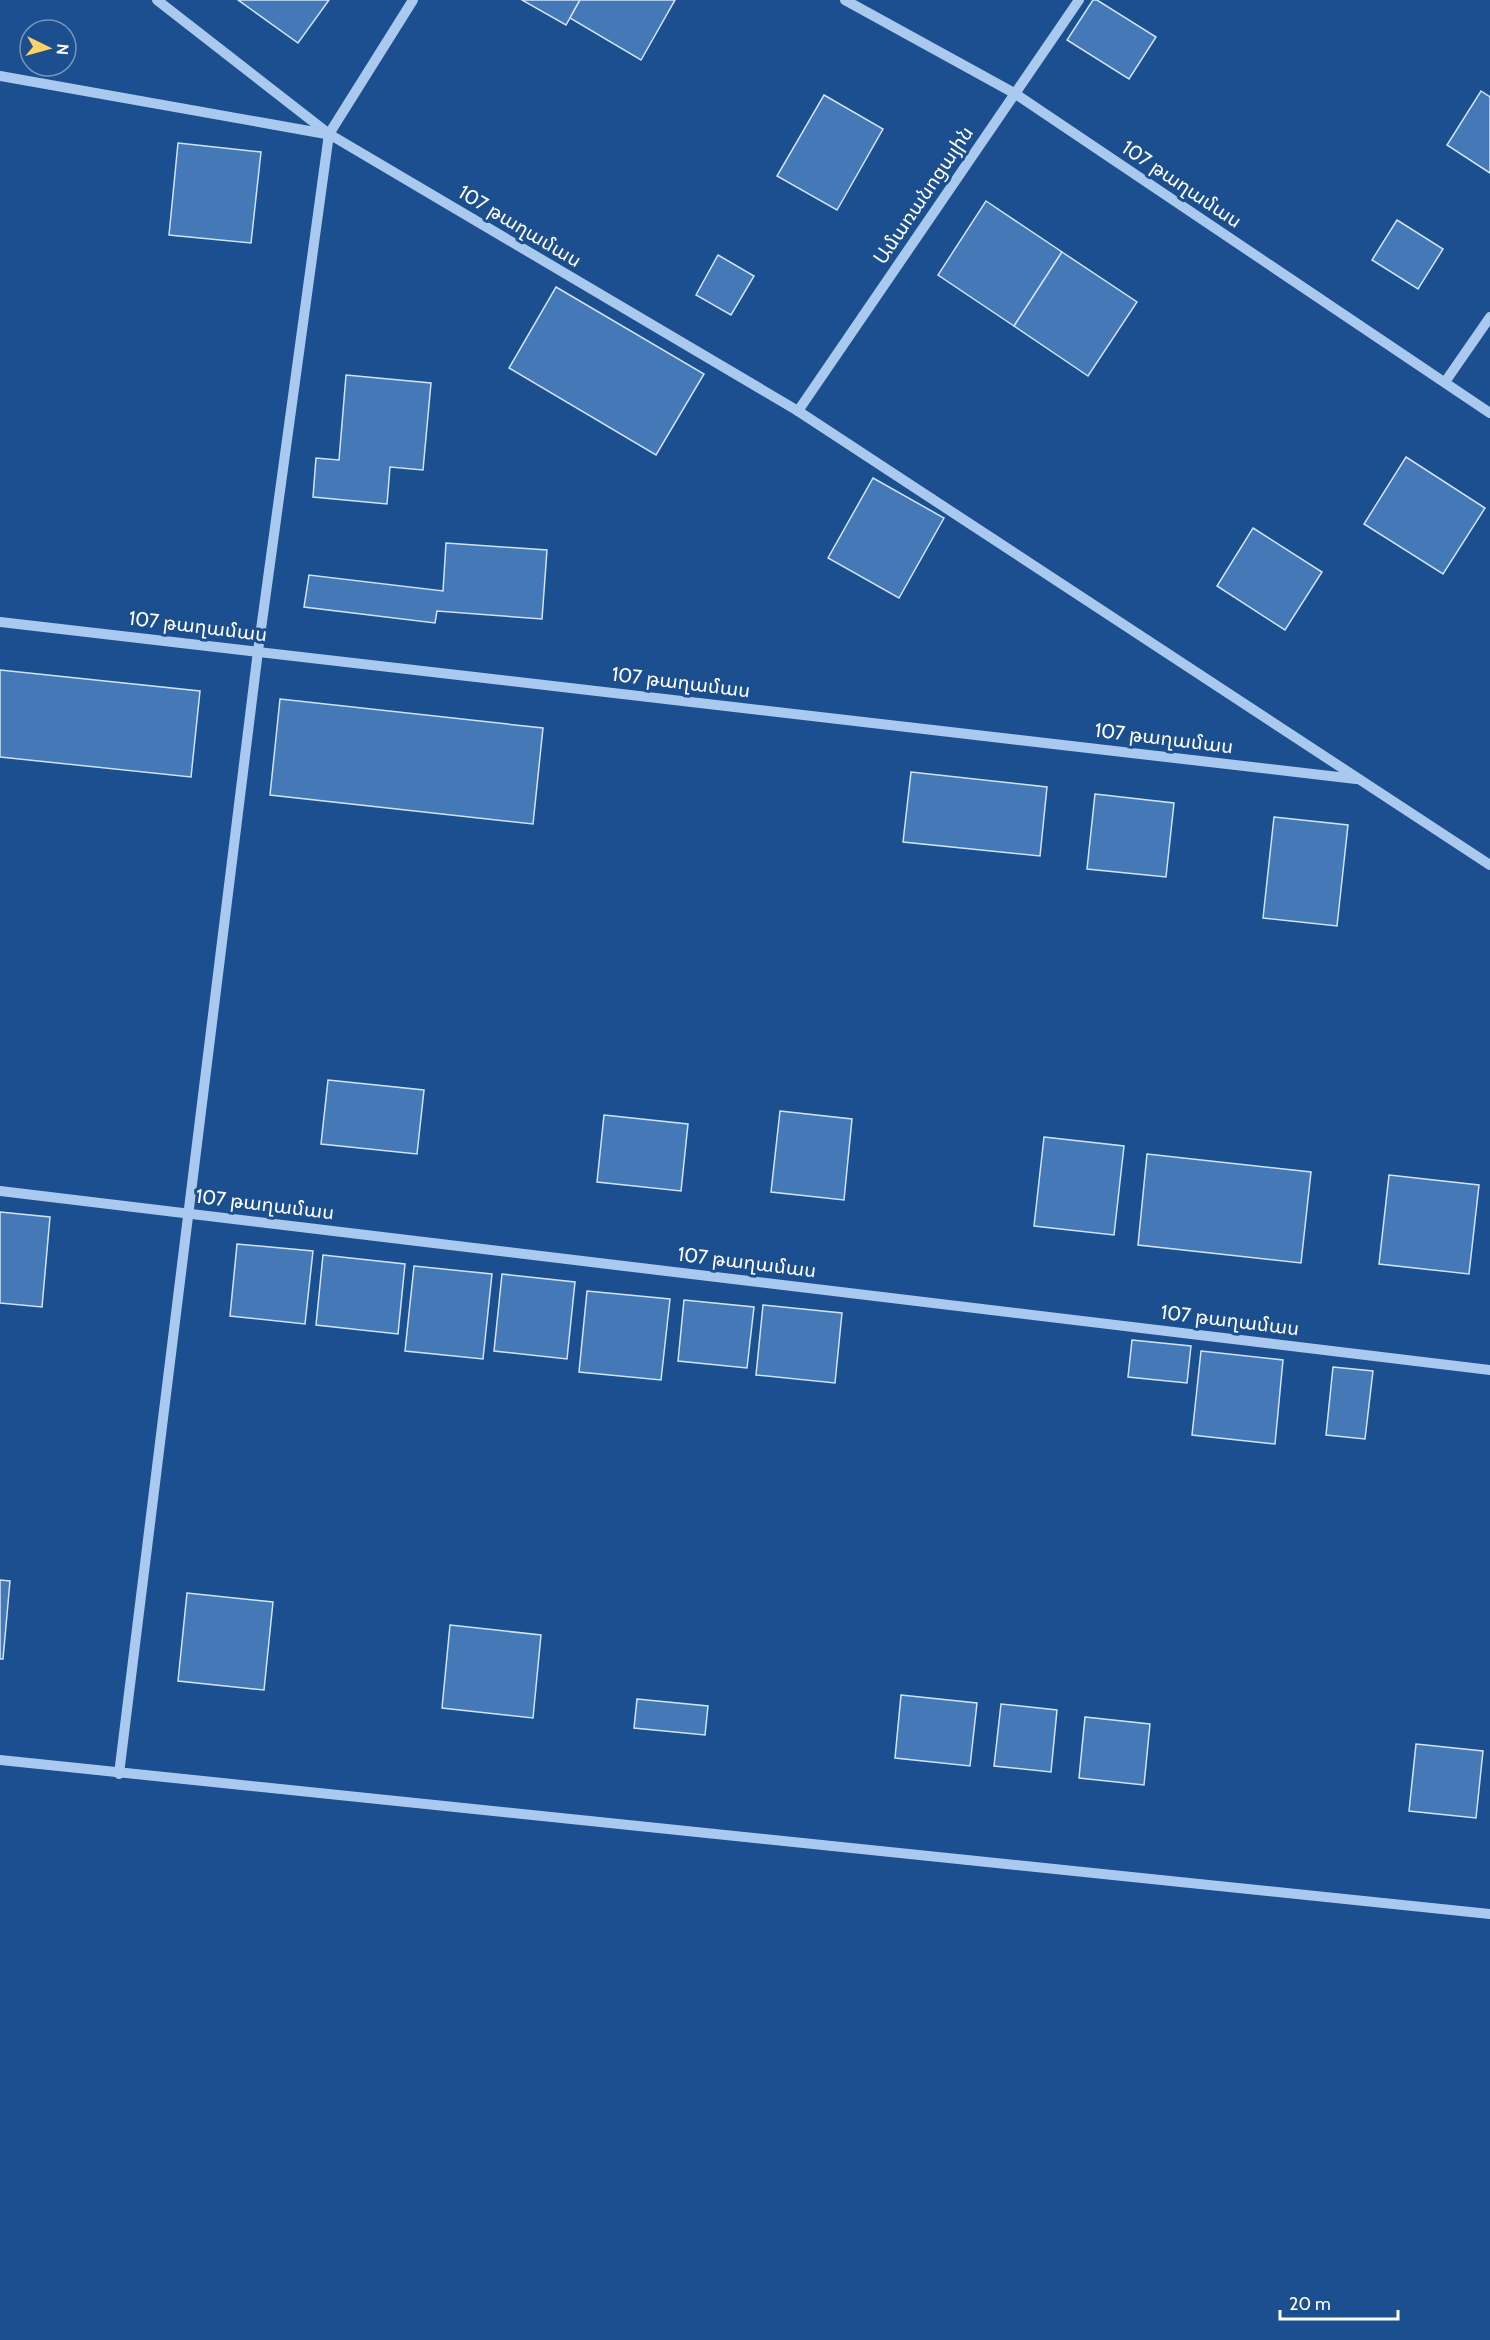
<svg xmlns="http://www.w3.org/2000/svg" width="1490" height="2340" font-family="Cabin,'Noto Sans Armenian',sans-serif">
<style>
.building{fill:#4478b7;stroke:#cfe3fa;stroke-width:1.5}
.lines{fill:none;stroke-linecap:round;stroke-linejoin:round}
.minor{stroke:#a9c9ee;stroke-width:10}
.labels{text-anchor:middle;stroke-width:6;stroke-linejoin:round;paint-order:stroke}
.street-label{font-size:20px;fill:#fff;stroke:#1b4f8f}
</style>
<rect width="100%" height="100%" fill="#1b4f8f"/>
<g class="building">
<polygon points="238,0 329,0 298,43"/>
<polygon points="522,0 580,0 566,25"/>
<polygon points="580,0 675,0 641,60 570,18"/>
<polygon points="1093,0 1097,0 1156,37 1129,79 1067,40"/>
<polygon points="1481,91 1490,97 1490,173 1447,145"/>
<polygon points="824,95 883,129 837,210 777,176"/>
<polygon points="178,143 261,152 251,243 169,235"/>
<polygon points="986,201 1062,252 1014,326 938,275"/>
<polygon points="1397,220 1443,249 1418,289 1372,260"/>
<polygon points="1062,252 1137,302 1088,376 1014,326"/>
<polygon points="718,255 754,276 731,315 696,295"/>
<polygon points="556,287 704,374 656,455 509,368"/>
<polygon points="346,375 431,383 423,470 390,467 387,504 313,497 316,458 339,460"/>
<polygon points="1406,457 1485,508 1443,574 1364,524"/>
<polygon points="873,478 944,518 899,598 828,558"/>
<polygon points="1253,528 1322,572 1285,630 1217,586"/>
<polygon points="446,543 547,550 542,619 437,611 435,623 304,607 309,575 443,591"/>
<polygon points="0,670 200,691 191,777 0,757"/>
<polygon points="280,699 543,728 533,824 270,795"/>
<polygon points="911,772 1047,787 1040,856 903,842"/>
<polygon points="1095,794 1174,803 1166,877 1087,869"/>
<polygon points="1274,817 1348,825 1337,926 1263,918"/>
<polygon points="328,1080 424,1090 417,1154 321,1144"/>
<polygon points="780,1111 852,1119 844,1200 771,1192"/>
<polygon points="604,1115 688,1124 681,1191 597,1182"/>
<polygon points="1044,1137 1124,1146 1114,1235 1034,1226"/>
<polygon points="1147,1154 1311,1172 1301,1263 1138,1245"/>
<polygon points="1389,1175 1479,1185 1469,1274 1379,1264"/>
<polygon points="0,1212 50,1217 42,1307 0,1303"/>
<polygon points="237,1244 313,1251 305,1324 230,1316"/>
<polygon points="323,1255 405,1264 398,1334 316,1325"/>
<polygon points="414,1266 492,1274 483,1359 405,1351"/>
<polygon points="502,1274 575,1282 567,1359 494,1351"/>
<polygon points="587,1291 670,1299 661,1380 579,1372"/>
<polygon points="684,1300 754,1307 747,1368 678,1361"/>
<polygon points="763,1305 842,1313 835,1383 756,1375"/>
<polygon points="1132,1340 1191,1346 1187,1383 1128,1377"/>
<polygon points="1201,1351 1283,1360 1275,1444 1192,1435"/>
<polygon points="1333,1367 1373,1371 1365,1439 1326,1435"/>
<polygon points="0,1580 10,1581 3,1659 0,1659"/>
<polygon points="187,1593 273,1602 264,1690 178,1681"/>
<polygon points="450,1625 541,1635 533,1718 442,1708"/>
<polygon points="901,1695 977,1703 970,1766 895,1758"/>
<polygon points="637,1699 708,1706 705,1735 634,1728"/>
<polygon points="1001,1704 1057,1710 1051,1772 994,1766"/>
<polygon points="1085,1717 1150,1724 1144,1785 1079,1778"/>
<polygon points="1416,1744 1483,1751 1476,1818 1409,1811"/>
</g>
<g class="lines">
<g class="minor">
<polyline points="157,0 329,134 798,411 1490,865"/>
<polyline points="845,0 1014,93 1490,413"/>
<polyline points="0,76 326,134"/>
<polyline points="1445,382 1490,317"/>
<polyline points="798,411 1079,0"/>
<polyline points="0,622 1356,779"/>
<polyline points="0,1191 1490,1370"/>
<polyline points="0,1760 1490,1914"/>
<polyline points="119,1774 258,651 329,134 413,0"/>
</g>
</g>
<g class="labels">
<g class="street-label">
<text transform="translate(1182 184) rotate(34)" y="7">107 թաղամաս</text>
<text transform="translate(923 195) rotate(-56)" y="7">Ամառանոցային</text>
<text transform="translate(520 226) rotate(31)" y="7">107 թաղամաս</text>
<text transform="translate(198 626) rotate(7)" y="7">107 թաղամաս</text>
<text transform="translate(681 682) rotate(7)" y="7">107 թաղամաս</text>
<text transform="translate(1164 738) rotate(7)" y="7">107 թաղամաս</text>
<text transform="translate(265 1204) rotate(7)" y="7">107 թաղամաս</text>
<text transform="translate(747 1262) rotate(7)" y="7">107 թաղամաս</text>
<text transform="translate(1230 1320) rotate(7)" y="7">107 թաղամաս</text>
</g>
</g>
<g transform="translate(48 48) rotate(95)"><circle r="28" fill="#1b4f8f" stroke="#7695bc" stroke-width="1.5"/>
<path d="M0-4.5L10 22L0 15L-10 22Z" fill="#ffd166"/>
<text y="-9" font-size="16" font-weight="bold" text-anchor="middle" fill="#ffffff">N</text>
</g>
<path d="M1280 2310v9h118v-9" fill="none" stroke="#ffffff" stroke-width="3"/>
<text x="1289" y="2310" font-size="18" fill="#ffffff" stroke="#1b4f8f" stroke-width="4.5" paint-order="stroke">20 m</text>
</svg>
